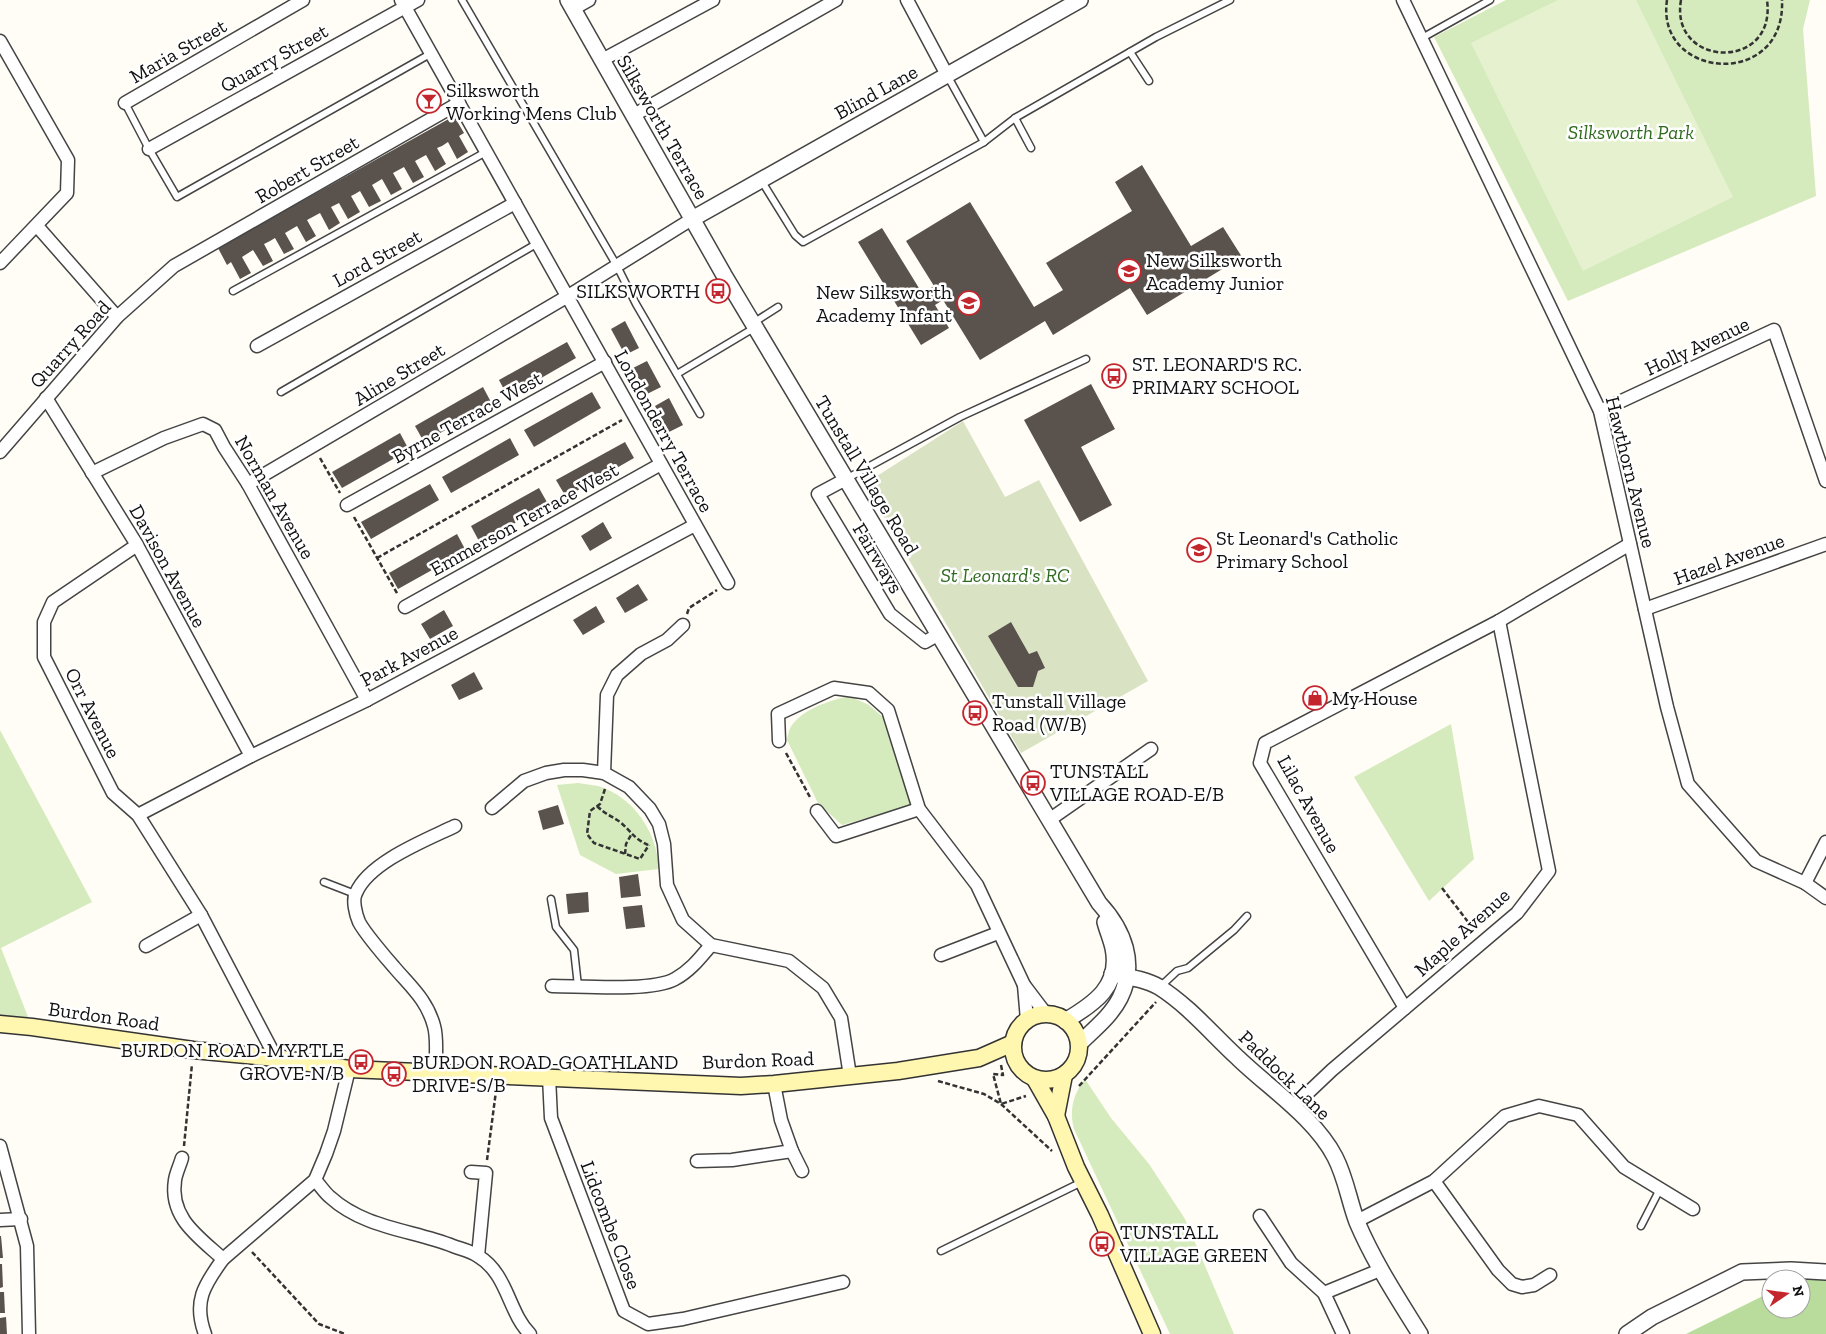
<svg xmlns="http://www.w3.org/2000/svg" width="1826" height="1334" font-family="'Zilla Slab',serif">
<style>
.green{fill:#d5ebbd}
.forest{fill:#b9dc9c}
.cemetery{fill:#d9e3c4}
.pitch{fill:#e6f2cf}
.building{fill:#5a524d}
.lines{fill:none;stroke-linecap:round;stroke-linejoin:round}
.service-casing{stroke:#444;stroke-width:9}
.minor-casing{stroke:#444;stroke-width:15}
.tertiary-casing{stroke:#444;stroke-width:18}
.secondary-casing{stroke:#333;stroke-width:19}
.path{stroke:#333;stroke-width:2.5;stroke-dasharray:5 2.5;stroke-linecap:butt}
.service{stroke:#fff;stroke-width:6}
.minor{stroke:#fff;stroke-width:12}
.tertiary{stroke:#fff;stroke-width:15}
.secondary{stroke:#fff6b0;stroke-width:16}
.labels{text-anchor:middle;stroke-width:5;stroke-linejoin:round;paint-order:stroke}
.street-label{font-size:20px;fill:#111;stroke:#fff}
.poi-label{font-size:20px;fill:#111;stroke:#fff;text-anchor:start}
.park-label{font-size:20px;font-style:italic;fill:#2f6b1f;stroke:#fff}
</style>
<rect width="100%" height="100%" fill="#fffdf5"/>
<g class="green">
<polygon points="1506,0 1810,0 1803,29 1816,196 1568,301 1434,37"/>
<path d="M849 696 869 705 885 719 913 801 908 806 842 825 818 803 787 740C788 735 789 729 792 725 805 708 829 701 849 696Z"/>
<polygon points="1451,724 1474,859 1429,901 1354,777"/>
<polygon points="0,730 92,902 1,948 32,1027 0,1024"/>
<path d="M578 783C585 784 591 785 598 786 634 797 657 832 659 869L616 874 580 855 557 785Z"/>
<path d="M1085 1079 1111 1118 1149 1164 1185 1219 1234 1334H1170L1074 1129C1069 1111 1073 1094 1085 1079Z"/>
</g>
<polygon class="forest" points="1826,1265 1826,1334 1686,1334 1771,1292 1771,1309 1801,1309 1801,1279 1798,1279"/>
<polygon class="cemetery" points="963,421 1005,497 1039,480 1148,681 1021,753 869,491 877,476"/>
<polygon class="pitch" points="1558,0 1636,0 1733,197 1583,271 1471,43"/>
<g class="building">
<polygon points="454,116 464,133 459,136 468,152 457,159 448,142 442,146 437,148 446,164 435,171 426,155 415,161 424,177 413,183 404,167 393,173 402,189 391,195 382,179 372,185 381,201 369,207 360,191 355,194 351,196 360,212 348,219 339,203 331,207 340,223 329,230 320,213 307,220 316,236 306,242 297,226 285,233 294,249 284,254 275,238 270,241 264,244 273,261 263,266 253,250 242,257 251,273 240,279 231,262 227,265 218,248"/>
<polygon points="1142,165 1191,246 1223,227 1242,257 1147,315 1130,288 1053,335 1045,321 980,360 943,300 935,305 949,328 921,345 858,242 882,228 922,293 934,286 906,241 970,202 1034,307 1063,290 1046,263 1132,211 1115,182"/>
<polygon points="625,321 639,348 625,355 611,329"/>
<polygon points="567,342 576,358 508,397 499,380"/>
<polygon points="647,361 661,387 647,394 633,368"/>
<polygon points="1091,384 1115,429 1081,447 1112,505 1080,522 1024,420"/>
<polygon points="483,387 492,404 424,442 415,426"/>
<polygon points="592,392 601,408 534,447 524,430"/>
<polygon points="669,398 683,425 669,432 655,406"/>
<polygon points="400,433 409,450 342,488 332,472"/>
<polygon points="510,438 519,455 451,493 442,477"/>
<polygon points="625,442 634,458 566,497 556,480"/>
<polygon points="430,484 439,500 371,539 361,522"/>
<polygon points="539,488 548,504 480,543 471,526"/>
<polygon points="603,522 612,538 590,551 581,536"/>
<polygon points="457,534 466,551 398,589 389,573"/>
<polygon points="638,584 648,600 625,613 616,598"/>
<polygon points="596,606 605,622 583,635 573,620"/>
<polygon points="444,610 453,626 430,639 421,624"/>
<polygon points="1011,622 1029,654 1037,651 1045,668 1038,671 1033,687 1018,687 988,636"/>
<polygon points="474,672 483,689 459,700 451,685"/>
<polygon points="558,805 564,824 543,830 538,811"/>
<polygon points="638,874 641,896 621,898 619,877"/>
<polygon points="588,892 589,912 568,914 566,894"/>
<polygon points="642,905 645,927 626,929 623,907"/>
<polygon points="0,1236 1,1236 3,1258 0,1258"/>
<polygon points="0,1264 2,1264 3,1287 0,1288"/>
<polygon points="0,1292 4,1292 5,1313 0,1313"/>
<polygon points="6,1317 7,1334 0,1334 0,1318"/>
</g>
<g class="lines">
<g class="service-casing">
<g id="service">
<polyline points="462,0 617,266 636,304 700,414"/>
<polyline points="1422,38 1490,0"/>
<polyline points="1130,52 1149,81"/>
<polyline points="947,75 984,142"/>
<polyline points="125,103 149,149 177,197 430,54"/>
<polyline points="1015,118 1031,148"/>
<polyline points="761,180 795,235 803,242 984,142 1015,118 1156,37 1230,0"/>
<polyline points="233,291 486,152"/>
<polyline points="753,323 778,307"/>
<polyline points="677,374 754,328"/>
<polyline points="281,392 538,243"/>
<polyline points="846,479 960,417 1086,359"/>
<polyline points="324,882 355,894"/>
<polyline points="551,899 556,927 574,950 578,986"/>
<polyline points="1160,987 1177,971 1188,968 1234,930 1247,916"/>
<polyline points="1641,1226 1660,1189"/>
<polyline points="941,1251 1084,1181"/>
</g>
</g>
<g class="minor-casing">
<g id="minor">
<polyline points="401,0 728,583"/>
<polyline points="907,0 947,75"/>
<polyline points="1403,0 1600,411 1667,707 1688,784 1756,861 1805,883 1826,898"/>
<polyline points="573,9 589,0"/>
<polyline points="0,41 68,160 67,193 0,263"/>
<polyline points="602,60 713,0"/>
<polyline points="125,103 303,0"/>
<polyline points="634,115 836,0"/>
<polyline points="149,149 418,0"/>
<polyline points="37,226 117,317"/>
<polyline points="257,346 515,203"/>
<polyline points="46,398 137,545 251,756"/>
<polyline points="1600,411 1774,330 1826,481"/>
<polyline points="0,452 117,317 174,266 459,103"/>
<polyline points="92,473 164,438 203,424 215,430 224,447 248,484 367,700"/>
<polyline points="846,479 818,494 890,614 925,642 939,634"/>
<polyline points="248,484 568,296 692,219"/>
<polyline points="347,505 605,362"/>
<polyline points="137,545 53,602 44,622 44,657 113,793 138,815 201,915 276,1058"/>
<polyline points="405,607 661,464"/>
<polyline points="1645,609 1826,544"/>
<polyline points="779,741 778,714 834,688 869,693 888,710 919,809 977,885 1024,985 1046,1014"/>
<polyline points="604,773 607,695 617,675 641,654 667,640 683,625"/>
<polyline points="492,808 524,781 546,773 564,770 583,770 604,773 629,787 650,809 659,824 664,844 667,885 683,920 711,945 789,961 823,988 841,1018 850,1076"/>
<polyline points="817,811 836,836 919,809"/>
<polyline points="138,815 251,756 367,700 695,525"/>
<polyline points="1049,820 1151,749"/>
<polyline points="1805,883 1826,842"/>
<polyline points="146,946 201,915"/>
<polyline points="941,955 998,933"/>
<polyline points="1024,985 1027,1020"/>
<path d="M552 986C580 986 652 992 675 979 690 971 700 958 711 945"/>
<polyline points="1405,1008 1260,763 1265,743 1499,621 1630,544"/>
<path d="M436 1072C435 1058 438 1040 434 1026 427 1000 411 987 394 967 386 958 364 932 359 922 356 915 352 900 356 893 369 862 426 840 455 826"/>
<polyline points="549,1077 551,1118 624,1311 648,1324 683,1319 843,1282"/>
<polyline points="1294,1106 1332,1070 1517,913 1549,871 1499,621"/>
<polyline points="0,1146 27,1246 29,1334"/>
<polyline points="792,1151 802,1171"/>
<path d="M182 1158C180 1165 176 1173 175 1180 169 1218 199 1237 223 1259"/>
<polyline points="697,1161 732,1160 792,1151 781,1120 774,1084"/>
<polyline points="471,1172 486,1173 478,1256"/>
<path d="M315 1180C320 1185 324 1192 330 1197 364 1228 412 1230 453 1246 461 1249 471 1251 478 1256 508 1274 508 1312 530 1334"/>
<polyline points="1434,1181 1498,1270 1512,1284 1522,1287 1534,1285 1550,1275"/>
<polyline points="1260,1216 1291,1263 1324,1293 1380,1270"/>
<polyline points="0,1220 21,1219"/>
<polyline points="1357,1221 1434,1181 1505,1116 1539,1106 1578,1115 1624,1167 1693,1209"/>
<polyline points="1324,1293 1343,1334"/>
<path d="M205 1334C193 1302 204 1285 223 1259L315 1180 326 1154 334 1131 349 1069"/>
</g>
</g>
<g class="tertiary-casing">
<g id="tertiary">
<path d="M568 0 724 275 1099 903C1124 930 1137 964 1120 998 1111 1016 1093 1030 1079 1044"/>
<polyline points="692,219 1080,0"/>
<path d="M1112 974C1128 977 1145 979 1159 987 1189 1006 1212 1034 1238 1058 1269 1088 1315 1118 1335 1157 1346 1178 1349 1201 1357 1222 1374 1262 1397 1297 1420 1334"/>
<path d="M1065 1021C1094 1004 1121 986 1113 948 1111 939 1107 930 1105 922"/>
<polyline points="1627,1334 1652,1317 1742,1272 1791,1270 1826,1272"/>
</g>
</g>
<g class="secondary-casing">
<g id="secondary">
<circle cx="1046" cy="1047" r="33"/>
<polyline points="0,1024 32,1027 193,1050 276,1058 349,1069 741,1086 774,1084 898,1071 979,1058 1013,1043"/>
<polyline points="1035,1079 1056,1116 1076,1167 1100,1215 1152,1334"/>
<polyline points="1056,1116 1064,1075"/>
</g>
</g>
<g class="path">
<path d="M1667 0C1655 80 1786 90 1782 0"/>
<path d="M1681 0C1669 68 1777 72 1767 0"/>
<polyline points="320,458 340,493"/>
<polyline points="354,517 398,595"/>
<polyline points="377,558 622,420"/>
<polyline points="687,614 689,608 717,590"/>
<polyline points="786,753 811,799"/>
<polyline points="605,789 600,804 590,811 587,834 594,843 640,859 649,845"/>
<path d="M597 806C606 815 612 816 620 822 632 832 633 838 648 845"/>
<polyline points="625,854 626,844 631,835"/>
<polyline points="1442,888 1475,931"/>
<polyline points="1001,1065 1003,1075 993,1074 1001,1104 1026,1096"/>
<polyline points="938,1081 984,1094 1001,1104 1052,1151"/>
<polyline points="1079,1086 1156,1002"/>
<polyline points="184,1146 192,1064"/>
<polyline points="487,1160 496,1091"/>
<polyline points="252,1252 319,1324 345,1334"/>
</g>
<use href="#service" class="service"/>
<use href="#minor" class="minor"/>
<use href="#tertiary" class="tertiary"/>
<use href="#secondary" class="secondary"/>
</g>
<defs>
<g id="bar-ring" transform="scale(1.25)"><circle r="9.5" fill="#fff" stroke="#c4262e" stroke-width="1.5"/><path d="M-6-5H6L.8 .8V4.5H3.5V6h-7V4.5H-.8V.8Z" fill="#c4262e"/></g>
<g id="school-ring" transform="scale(1.25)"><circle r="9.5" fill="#fff" stroke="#c4262e" stroke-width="1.5"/><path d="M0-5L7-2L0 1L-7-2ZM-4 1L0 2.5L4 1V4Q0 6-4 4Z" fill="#c4262e"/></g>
<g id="bus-ring" transform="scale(1.25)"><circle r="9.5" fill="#fff" stroke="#c4262e" stroke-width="1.5"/><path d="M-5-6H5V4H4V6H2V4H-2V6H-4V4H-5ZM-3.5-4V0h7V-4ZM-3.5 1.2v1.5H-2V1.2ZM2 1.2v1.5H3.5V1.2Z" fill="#c4262e"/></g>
<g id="shop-ring" transform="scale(1.25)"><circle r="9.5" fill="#fff" stroke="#c4262e" stroke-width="1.5"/><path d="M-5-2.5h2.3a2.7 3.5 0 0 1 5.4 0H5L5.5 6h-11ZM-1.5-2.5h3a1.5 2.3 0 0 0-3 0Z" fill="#c4262e"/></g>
</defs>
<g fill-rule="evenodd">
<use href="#bar-ring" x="429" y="101"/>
<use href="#school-ring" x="1129" y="271"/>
<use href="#bus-ring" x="718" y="291"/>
<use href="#school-ring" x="969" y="303"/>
<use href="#bus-ring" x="1114" y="376"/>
<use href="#school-ring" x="1199" y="550"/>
<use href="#shop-ring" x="1315" y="698"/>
<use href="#bus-ring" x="975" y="713"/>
<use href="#bus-ring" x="1033" y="783"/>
<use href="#bus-ring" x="361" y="1062"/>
<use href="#bus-ring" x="394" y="1074"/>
<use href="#bus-ring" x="1102" y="1244"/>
</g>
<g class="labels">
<g class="street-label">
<text transform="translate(178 51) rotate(-30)" y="7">Maria Street</text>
<text transform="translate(274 58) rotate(-29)" y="7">Quarry Street</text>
<text transform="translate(876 92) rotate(-29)" y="7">Blind Lane</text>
<text transform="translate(663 127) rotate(60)" y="7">Silksworth Terrace</text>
<text transform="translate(307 169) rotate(-30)" y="7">Robert Street</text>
<text transform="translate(377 258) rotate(-29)" y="7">Lord Street</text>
<text transform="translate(70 344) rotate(-48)" y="7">Quarry Road</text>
<text transform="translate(1697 346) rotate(-25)" y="7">Holly Avenue</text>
<text transform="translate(399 374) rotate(-31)" y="7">Aline Street</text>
<text transform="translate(467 417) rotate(-29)" y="7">Byrne Terrace West</text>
<text transform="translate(664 431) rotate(61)" y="7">Londonderry Terrace</text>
<text transform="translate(1631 472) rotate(76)" y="7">Hawthorn Avenue</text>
<text transform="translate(867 475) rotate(59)" y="7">Tunstall Village Road</text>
<text transform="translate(275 497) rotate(60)" y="7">Norman Avenue</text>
<text transform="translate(524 519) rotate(-29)" y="7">Emmerson Terrace West</text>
<text transform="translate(878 558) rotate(59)" y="7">Fairways</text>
<text transform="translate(1729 559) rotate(-20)" y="7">Hazel Avenue</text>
<text transform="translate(168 566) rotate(61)" y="7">Davison Avenue</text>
<text transform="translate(409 656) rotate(-28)" y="7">Park Avenue</text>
<text transform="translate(93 713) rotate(63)" y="7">Orr Avenue</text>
<text transform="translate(1309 804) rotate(61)" y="7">Lilac Avenue</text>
<text transform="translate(1462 932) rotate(-42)" y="7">Maple Avenue</text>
<text transform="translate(104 1016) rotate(8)" y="7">Burdon Road</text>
<text transform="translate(758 1060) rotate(-2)" y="7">Burdon Road</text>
<text transform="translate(1285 1075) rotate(44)" y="7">Paddock Lane</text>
<text transform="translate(611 1225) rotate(69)" y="7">Lidcombe Close</text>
</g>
<g class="poi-label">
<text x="446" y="97">Silksworth<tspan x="446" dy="23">Working Mens Club</tspan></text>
<text x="1146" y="267">New Silksworth<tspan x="1146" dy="23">Academy Junior</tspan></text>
<text x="700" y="298" text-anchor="end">SILKSWORTH</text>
<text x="952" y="299" text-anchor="end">New Silksworth<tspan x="952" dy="23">Academy Infant</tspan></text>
<text x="1132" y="371">ST. LEONARD'S RC.<tspan x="1132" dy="23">PRIMARY SCHOOL</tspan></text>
<text x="1216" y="545">St Leonard's Catholic<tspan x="1216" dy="23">Primary School</tspan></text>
<text x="1332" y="705">My House</text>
<text x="992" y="708">Tunstall Village<tspan x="992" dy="23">Road (W/B)</tspan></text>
<text x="1050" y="778">TUNSTALL<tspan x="1050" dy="23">VILLAGE ROAD-E/B</tspan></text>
<text x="344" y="1057" text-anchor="end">BURDON ROAD-MYRTLE<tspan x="344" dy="23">GROVE-N/B</tspan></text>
<text x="412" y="1069">BURDON ROAD-GOATHLAND<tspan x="412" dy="23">DRIVE-S/B</tspan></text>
<text x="1120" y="1239">TUNSTALL<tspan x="1120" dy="23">VILLAGE GREEN</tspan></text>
</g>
<g class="park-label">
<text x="1631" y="139">Silksworth Park</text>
<text x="1005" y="582">St Leonard's RC</text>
</g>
</g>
<g transform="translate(1786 1294) rotate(77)"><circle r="24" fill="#ffffff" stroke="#a0a0a0"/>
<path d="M0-4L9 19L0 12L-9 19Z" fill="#c4262e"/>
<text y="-8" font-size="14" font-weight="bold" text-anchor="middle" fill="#111111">N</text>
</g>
</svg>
